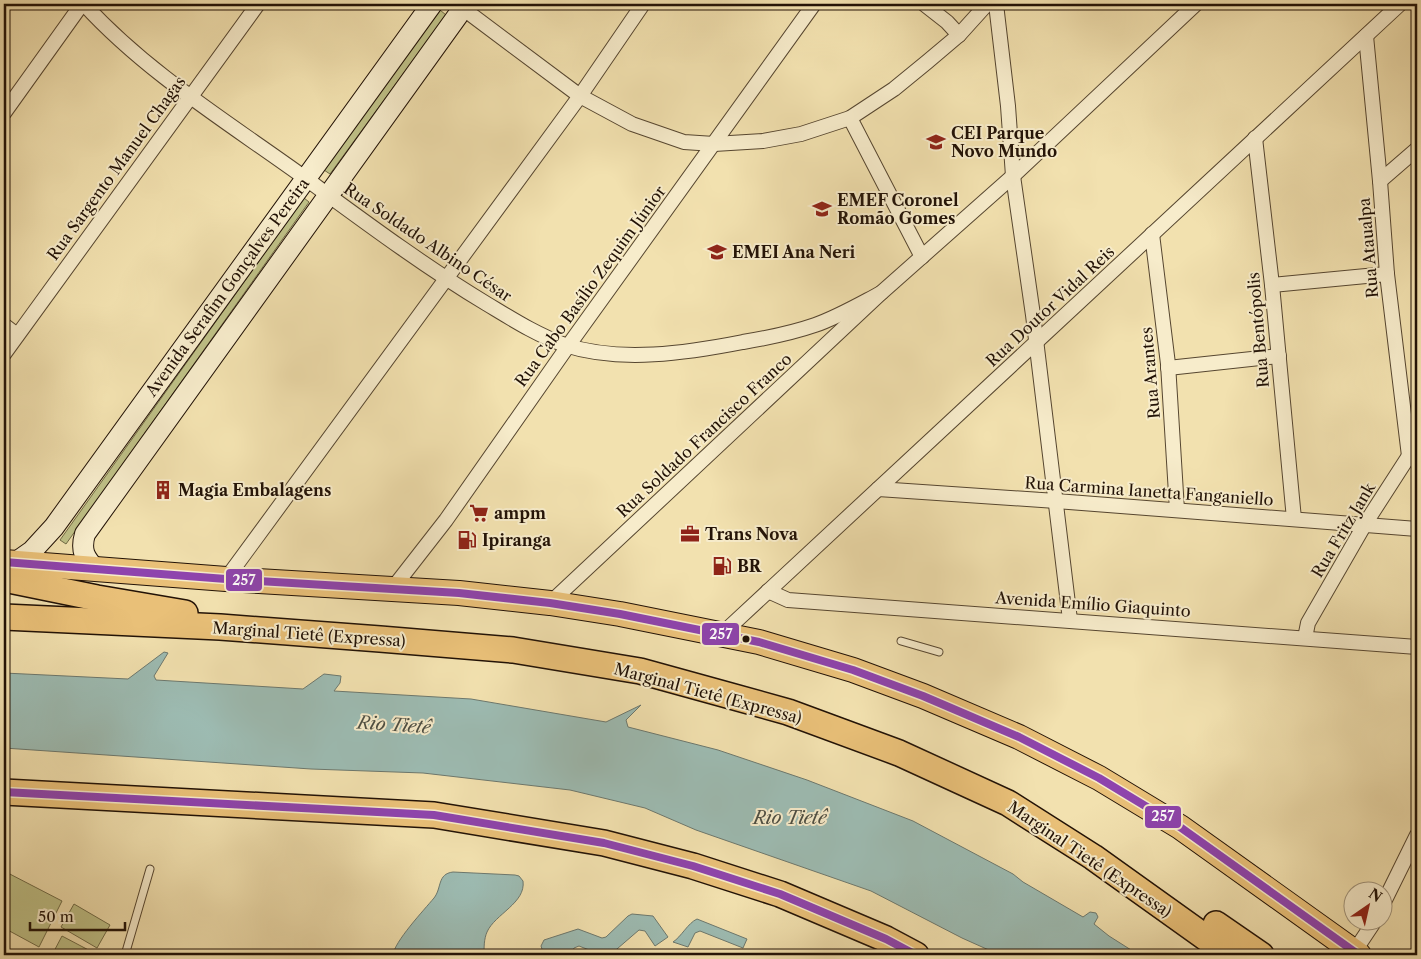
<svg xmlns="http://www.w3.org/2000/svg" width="1421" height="959" font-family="'Libre Caslon Text',serif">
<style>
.green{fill:#bfc187;stroke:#706a46}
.water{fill:#9dbcb3;stroke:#6c786e}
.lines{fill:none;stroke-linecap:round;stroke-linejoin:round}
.service-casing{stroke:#564630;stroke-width:9}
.minor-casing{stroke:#564630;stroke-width:16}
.secondary-casing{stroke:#221206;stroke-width:22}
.trunk-casing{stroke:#221206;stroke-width:26}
.motorway-casing{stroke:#221206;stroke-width:28}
.service{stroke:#f7eccb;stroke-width:7}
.minor{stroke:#f7eccb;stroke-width:14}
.secondary{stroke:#f7eccb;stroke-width:20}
.trunk{stroke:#e9c078;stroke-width:24}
.motorway{stroke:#e9c078;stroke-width:25}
.bus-1-casing{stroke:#f7eccb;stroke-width:11}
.bus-1{stroke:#8e44ad;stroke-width:8}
.bus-dot{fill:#221206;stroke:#f7eccb;stroke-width:2}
.labels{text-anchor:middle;stroke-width:4;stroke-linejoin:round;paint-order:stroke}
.poi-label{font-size:16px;font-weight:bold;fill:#221206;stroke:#f7eccb;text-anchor:start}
.street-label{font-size:16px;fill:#221206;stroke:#f7eccb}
.water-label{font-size:18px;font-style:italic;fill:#4d4e43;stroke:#f7eccb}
.line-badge{stroke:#f7eccb;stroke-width:2}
.badge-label{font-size:14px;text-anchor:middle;font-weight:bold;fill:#fff}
</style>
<rect width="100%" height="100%" fill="#f2e1af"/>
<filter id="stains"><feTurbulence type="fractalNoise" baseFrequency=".004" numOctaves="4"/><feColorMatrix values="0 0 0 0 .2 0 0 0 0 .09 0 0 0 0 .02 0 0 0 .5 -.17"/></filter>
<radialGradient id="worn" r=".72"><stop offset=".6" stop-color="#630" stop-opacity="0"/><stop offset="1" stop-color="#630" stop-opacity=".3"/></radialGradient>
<g class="green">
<polygon points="440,10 446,15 330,174 324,170"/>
<polygon points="304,198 309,202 66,544 60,540"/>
<polygon points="4,871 62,901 39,947 4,928"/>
<polygon points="74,904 110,925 97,948 61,927"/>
<polygon points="62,936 98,955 52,955"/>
</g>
<g class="water">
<polygon points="164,652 168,653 154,676 156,680 303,689 324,674 341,676 340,683 334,691 471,699 606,722 641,705 626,720 628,727 718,750 807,780 913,821 1013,874 1023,882 1083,917 1090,912 1096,913 1098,917 1094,924 1109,936 1139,955 1000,955 962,938 871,891 696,830 645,808 570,790 423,773 311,769 4,748 4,673 128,679"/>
<path d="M453 872 515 875 519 876 523 881C526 903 495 914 487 932 484 939 484 947 484 955H393C394 942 424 910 434 898 442 888 437 874 453 872Z"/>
<polygon points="632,914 653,916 668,937 655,946 645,931 639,930 610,955 602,955 579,946 574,948 571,955 544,955 541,946 544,940 578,929 602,938 606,937 628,916"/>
<path d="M697 919 747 939 743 948 700 931 695 933 688 947 673 942C681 937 688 923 697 919Z"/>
</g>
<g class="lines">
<g class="service-casing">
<g id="service">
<polyline points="901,641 939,652"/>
<polyline points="125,955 150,869"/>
</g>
</g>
<g class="minor-casing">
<g id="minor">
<path d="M84 4C147 73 229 123 305 178 365 222 424 266 487 304 512 319 537 335 565 345 620 363 687 353 743 342 767 338 792 333 815 325 838 317 860 304 881 293"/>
<polyline points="457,4 580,96 632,124 684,142 714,144 763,141 801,134 850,118 894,89 927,62 959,35 987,4"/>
<polyline points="924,4 947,22 959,35"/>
<polyline points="996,4 1008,106 1013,176 1033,315 1070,620"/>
<polyline points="1366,36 1380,181 1387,274 1409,456"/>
<polyline points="4,113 82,4"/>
<polyline points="850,118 922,257"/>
<polyline points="1255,138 1272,285 1294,519"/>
<polyline points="1380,181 1417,149"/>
<polyline points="1152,234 1168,364 1177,510"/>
<polyline points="1272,285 1387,274"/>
<polyline points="4,325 17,335"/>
<polyline points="4,354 258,4"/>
<polyline points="1168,368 1279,356"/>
<polyline points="878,489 1056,501 1417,529"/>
<polyline points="226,579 580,96 643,4"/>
<polyline points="393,588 446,520 568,346 814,4"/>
<polyline points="768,591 788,600 1417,647"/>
<polyline points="550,603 881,293 1013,176 1196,4"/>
<polyline points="722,634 1400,4"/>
<polyline points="1305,638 1308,623 1365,524 1414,448"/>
<polyline points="1384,902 1417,835"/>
<polyline points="1354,952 1374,922"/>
</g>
</g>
<g class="secondary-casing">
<g id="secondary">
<polyline points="15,563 32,551 54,527 432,4"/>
<path d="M96 570C85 558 80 551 85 534L466 4"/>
</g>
</g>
<g class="trunk-casing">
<polyline id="trunk" points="4,562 226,579 459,593 550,603 620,614 759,642 853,670 923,696 1019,737 1099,778 1180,827 1359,955"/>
</g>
<g class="motorway-casing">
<g id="motorway">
<polyline points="4,579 97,598 185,613"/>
<polyline points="4,617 220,627 380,639 513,650 640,671 727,695 788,712 899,753 1008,803 1093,857 1230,955"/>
<polyline points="4,792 434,815 604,843 693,866 780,894 886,939 916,955"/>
<polyline points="1216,924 1261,955"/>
</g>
</g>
<use href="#service" class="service"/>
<use href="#minor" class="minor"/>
<use href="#secondary" class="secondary"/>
<use href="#trunk" class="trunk"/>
<use href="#motorway" class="motorway"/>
<g class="bus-1-casing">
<g id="bus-1">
<polyline points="4,562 226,579 459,593 550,603 620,614 759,642 853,670 923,696 1019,737 1099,778 1180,827 1359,955"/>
<polyline points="4,792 434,815 604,843 693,866 780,894 886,939 916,955"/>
</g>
</g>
<use href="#bus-1" class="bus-1"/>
</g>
<defs>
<g id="school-bare" transform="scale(1.5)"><path d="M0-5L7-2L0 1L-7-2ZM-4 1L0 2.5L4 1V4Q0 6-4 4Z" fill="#8f2418" stroke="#f7eccb" stroke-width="2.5" paint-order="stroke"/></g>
<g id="building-bare" transform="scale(1.5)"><path d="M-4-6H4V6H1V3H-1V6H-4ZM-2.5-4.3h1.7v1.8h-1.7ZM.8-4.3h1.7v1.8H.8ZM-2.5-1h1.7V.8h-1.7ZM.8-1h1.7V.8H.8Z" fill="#8f2418" stroke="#f7eccb" stroke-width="2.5" paint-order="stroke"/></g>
<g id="supermarket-bare" transform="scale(1.5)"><path d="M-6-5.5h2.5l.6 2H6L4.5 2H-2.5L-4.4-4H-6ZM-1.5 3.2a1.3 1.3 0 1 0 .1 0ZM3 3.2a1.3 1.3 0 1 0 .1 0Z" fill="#8f2418" stroke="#f7eccb" stroke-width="2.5" paint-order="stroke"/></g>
<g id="office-bare" transform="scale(1.5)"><path d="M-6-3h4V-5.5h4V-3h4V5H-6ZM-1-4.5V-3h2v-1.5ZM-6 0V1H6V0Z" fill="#8f2418" stroke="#f7eccb" stroke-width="2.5" paint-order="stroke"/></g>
<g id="fuel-bare" transform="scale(1.5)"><path d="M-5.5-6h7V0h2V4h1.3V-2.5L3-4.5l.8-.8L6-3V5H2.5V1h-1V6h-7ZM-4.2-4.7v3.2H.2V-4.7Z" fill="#8f2418" stroke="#f7eccb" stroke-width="2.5" paint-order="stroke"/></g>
</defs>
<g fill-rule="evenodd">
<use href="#school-bare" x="936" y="142"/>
<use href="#school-bare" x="822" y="209"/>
<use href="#school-bare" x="717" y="252"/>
<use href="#building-bare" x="163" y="490"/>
<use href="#supermarket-bare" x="479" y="513"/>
<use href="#office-bare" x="690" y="534"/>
<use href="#fuel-bare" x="467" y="540"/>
<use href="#fuel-bare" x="722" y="566"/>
</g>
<circle class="bus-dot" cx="746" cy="639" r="4.5"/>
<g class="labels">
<g class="poi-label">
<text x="951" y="139">CEI Parque<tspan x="951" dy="18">Novo Mundo</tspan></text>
<text x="837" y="206">EMEF Coronel<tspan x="837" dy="18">Romão Gomes</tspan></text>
<text x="732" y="258">EMEI Ana Neri</text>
<text x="178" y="496">Magia Embalagens</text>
<text x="494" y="519">ampm</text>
<text x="705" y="540">Trans Nova</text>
<text x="482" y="546">Ipiranga</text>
<text x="737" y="572">BR</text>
</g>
<g class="street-label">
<text transform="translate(116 168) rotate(-54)" y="6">Rua Sargento Manuel Chagas</text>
<text transform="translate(428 242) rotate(34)" y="6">Rua Soldado Albino César</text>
<text transform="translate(1368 248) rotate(-95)" y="6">Rua Ataualpa</text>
<text transform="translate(590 286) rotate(-54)" y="6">Rua Cabo Basílio Zequim Júnior</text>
<text transform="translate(227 287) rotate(-54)" y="6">Avenida Serafim Gonçalves Pereira</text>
<text transform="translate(1050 306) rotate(-43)" y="6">Rua Doutor Vidal Reis</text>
<text transform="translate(1258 330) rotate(-95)" y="6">Rua Bentópolis</text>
<text transform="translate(1150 373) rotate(-95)" y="6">Rua Arantes</text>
<text transform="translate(704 435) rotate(-43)" y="6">Rua Soldado Francisco Franco</text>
<text transform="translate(1149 491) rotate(4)" y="6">Rua Carmina Ianetta Fanganiello</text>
<text transform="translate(1343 530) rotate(-59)" y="6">Rua Fritz Jank</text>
<text transform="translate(1093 604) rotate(4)" y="6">Avenida Emílio Giaquinto</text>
<text transform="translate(309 634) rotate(4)" y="6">Marginal Tietê (Expressa)</text>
<text transform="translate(708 693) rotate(15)" y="6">Marginal Tietê (Expressa)</text>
<text transform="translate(1090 859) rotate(34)" y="6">Marginal Tietê (Expressa)</text>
</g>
<g class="water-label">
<text transform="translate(394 725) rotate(4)" y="6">Rio Tietê</text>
<text x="790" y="824">Rio Tietê</text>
</g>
</g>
<g class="line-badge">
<rect x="225" y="568" width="38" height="24" rx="5" fill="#8e44ad"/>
<rect x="701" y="622" width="39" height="24" rx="5" fill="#8e44ad"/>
<rect x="1144" y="805" width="38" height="24" rx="5" fill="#8e44ad"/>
</g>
<g class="badge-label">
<text x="244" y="585">257</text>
<text x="721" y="639">257</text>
<text x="1163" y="821">257</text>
</g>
<rect width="1421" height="959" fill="none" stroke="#f2e1af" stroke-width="20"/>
<rect x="5" y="5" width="1411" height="949" fill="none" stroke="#221206" stroke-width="2.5"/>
<rect x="10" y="10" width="1401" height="939" fill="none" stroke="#221206"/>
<g transform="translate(1368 906) rotate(34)"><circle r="24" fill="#f7eccb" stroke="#a2957c"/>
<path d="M0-4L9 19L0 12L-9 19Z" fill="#8f2418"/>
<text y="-8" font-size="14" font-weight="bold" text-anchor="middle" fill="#221206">N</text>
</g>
<path d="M30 922v8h95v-8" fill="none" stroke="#221206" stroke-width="2.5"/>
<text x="38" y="922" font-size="15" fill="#221206" stroke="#f7eccb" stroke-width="4" paint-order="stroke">50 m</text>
<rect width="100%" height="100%" filter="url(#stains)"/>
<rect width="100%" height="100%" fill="url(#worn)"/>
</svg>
